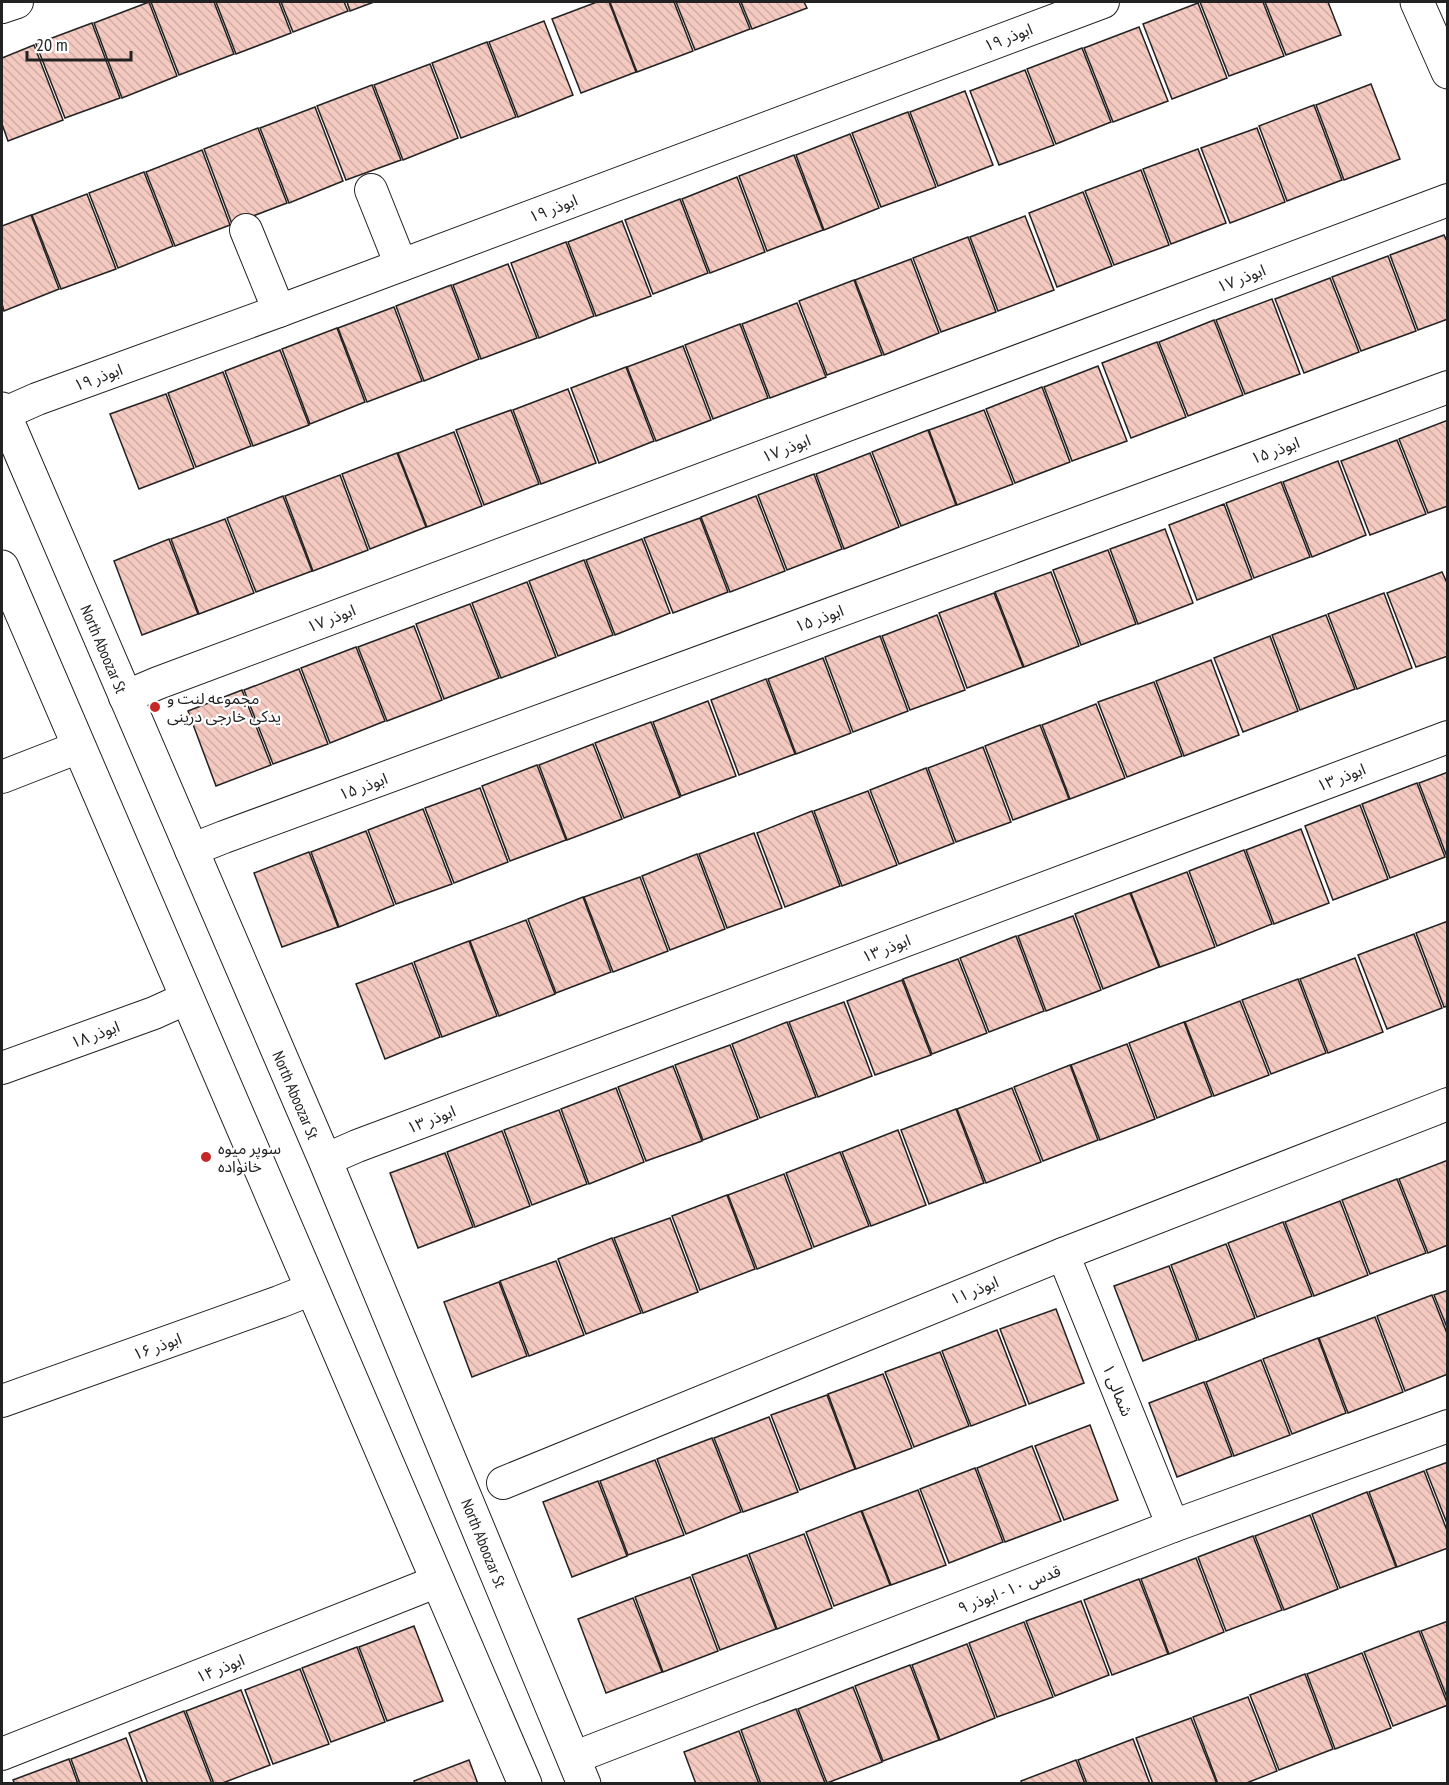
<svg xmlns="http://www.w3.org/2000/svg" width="1449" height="1785" font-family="'PT Sans Narrow','Noto Sans Arabic',sans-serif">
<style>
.building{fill:url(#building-back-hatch);stroke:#222;stroke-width:1.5}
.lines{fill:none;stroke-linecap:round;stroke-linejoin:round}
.street-casing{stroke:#222;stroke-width:34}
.secondary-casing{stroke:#222;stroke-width:35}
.street{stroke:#fff;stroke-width:32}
.secondary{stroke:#fff;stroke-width:33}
.poi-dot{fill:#c62828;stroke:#fff;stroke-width:2}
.labels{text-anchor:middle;stroke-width:4.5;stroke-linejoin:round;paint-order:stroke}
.street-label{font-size:16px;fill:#222;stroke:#fff}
.poi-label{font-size:16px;fill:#222;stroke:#fff;text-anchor:start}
</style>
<defs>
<pattern id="building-back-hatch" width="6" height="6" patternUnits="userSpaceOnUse" patternTransform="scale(1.5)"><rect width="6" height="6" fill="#f3c9c0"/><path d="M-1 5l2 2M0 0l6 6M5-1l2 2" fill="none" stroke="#d0aca5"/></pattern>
</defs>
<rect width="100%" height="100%" fill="#fff"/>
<g class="building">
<polygon points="149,2 177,76 122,98 94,23"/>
<polygon points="151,2 214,2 234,54 179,75"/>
<polygon points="216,2 279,2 291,33 236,54"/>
<polygon points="281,2 344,2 348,11 293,32"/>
<polygon points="347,2 374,2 350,11"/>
<polygon points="597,2 609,2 636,72 581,93 552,19"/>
<polygon points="610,2 674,2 693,51 637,72"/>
<polygon points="676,2 739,2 750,29 695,50"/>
<polygon points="741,2 804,2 807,8 752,29"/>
<polygon points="1200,2 1263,2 1284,56 1229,76"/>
<polygon points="1265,2 1328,2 1341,35 1286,55"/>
<polygon points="1198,3 1227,78 1172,99 1143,24"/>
<polygon points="544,21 573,95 518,117 489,42"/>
<polygon points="92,23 120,98 65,118 36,44"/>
<polygon points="1139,27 1168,101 1113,122 1084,48"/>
<polygon points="487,42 516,117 461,138 432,63"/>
<polygon points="34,45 63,120 8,141 2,124 2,58"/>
<polygon points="1082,48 1111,122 1056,144 1027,69"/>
<polygon points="430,64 458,138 403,160 374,85"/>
<polygon points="1025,70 1054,145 999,165 970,91"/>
<polygon points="1371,84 1400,159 1344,180 1316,105"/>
<polygon points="372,85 401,160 346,180 317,106"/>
<polygon points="965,91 993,165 938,186 910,112"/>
<polygon points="1314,105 1342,180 1287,201 1259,126"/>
<polygon points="315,107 343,181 289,203 260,128"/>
<polygon points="908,112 936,187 881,207 852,133"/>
<polygon points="258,128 287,203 232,224 204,149"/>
<polygon points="1257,128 1285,202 1230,223 1201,148"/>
<polygon points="850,134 879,208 824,230 796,155"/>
<polygon points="1198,149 1226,223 1171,244 1143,169"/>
<polygon points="202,150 230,225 175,246 146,172"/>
<polygon points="794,155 823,230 767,251 739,176"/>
<polygon points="1141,170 1169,245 1114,265 1085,191"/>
<polygon points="144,172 173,246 118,268 89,193"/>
<polygon points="737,177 765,252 710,273 682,199"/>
<polygon points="1083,192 1112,266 1057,287 1029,213"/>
<polygon points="87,194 116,269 61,289 32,215"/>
<polygon points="680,199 708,273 653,294 625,220"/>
<polygon points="31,215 59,289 4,311 2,304 2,226"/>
<polygon points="1025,216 1054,290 998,311 970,237"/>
<polygon points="622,221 651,296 596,316 568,242"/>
<polygon points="1444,235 1448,243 1448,319 1418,330 1390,255"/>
<polygon points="968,237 996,312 941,332 913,258"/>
<polygon points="566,242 594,316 539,338 511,263"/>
<polygon points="1388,256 1416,331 1361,351 1332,277"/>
<polygon points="911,259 939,333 884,355 855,280"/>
<polygon points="508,264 537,338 481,359 453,285"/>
<polygon points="1330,278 1359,352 1304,373 1275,299"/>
<polygon points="854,280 882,355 827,375 799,301"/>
<polygon points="451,285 479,359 424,381 396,306"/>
<polygon points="1272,299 1300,374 1245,394 1216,320"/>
<polygon points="797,303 826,377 770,398 742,324"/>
<polygon points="394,307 422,381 367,402 338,328"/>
<polygon points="1214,320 1243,395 1188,416 1159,342"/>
<polygon points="740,324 768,398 713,419 685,345"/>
<polygon points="337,328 365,402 310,424 282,349"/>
<polygon points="1157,342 1186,417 1131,438 1102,363"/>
<polygon points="683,346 711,420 656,441 627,367"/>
<polygon points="280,350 309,425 253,446 225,371"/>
<polygon points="1098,366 1127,441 1072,461 1044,387"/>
<polygon points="626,367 654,441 599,463 571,388"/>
<polygon points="223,372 251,446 196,467 168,393"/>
<polygon points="1042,387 1070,462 1015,483 986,409"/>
<polygon points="568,389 596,463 541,484 513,410"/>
<polygon points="166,394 194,468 139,489 110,414"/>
<polygon points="511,410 539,484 484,505 456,430"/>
<polygon points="984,410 1013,484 957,505 929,430"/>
<polygon points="1448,420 1448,506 1428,513 1399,439"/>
<polygon points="928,430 956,505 901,526 872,452"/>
<polygon points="454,432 482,506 427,527 398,453"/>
<polygon points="1397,440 1426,514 1370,535 1341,461"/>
<polygon points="397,453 426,527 370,549 342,474"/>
<polygon points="870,453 899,527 844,549 816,474"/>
<polygon points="1338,461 1366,535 1312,557 1283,482"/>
<polygon points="814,474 842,549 787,570 758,495"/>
<polygon points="340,475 368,550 313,571 285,496"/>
<polygon points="1281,482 1310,557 1254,578 1226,503"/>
<polygon points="283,496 312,571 256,592 227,518"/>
<polygon points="756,496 785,571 730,592 701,517"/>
<polygon points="1224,504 1252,579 1197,600 1169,525"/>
<polygon points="700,518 728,592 673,613 644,538"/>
<polygon points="225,519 254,593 199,614 171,539"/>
<polygon points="1165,529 1193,603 1138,624 1110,549"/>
<polygon points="169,539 198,614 142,635 114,561"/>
<polygon points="642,539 670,613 615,635 586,560"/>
<polygon points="1108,550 1136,624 1081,645 1053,570"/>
<polygon points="584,560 613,635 558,656 529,581"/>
<polygon points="1051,572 1079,646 1024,667 995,592"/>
<polygon points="1442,572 1448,585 1448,656 1416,667 1387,593"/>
<polygon points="527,582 556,657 501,678 472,603"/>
<polygon points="994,593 1023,667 967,688 939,613"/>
<polygon points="1384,593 1412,668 1357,689 1328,614"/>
<polygon points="470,604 499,678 444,699 416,624"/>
<polygon points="937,615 965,690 910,710 882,636"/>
<polygon points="1326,615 1355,689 1300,710 1272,635"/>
<polygon points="414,626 442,700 387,721 358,647"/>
<polygon points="880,636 908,711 853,732 825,657"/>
<polygon points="1270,636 1298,711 1243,732 1214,658"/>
<polygon points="356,647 385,721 330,743 301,668"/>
<polygon points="823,658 851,733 796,754 768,679"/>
<polygon points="1211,660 1239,735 1184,756 1156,681"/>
<polygon points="299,669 328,744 273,764 244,690"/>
<polygon points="766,679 795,754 739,775 711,700"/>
<polygon points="1154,682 1182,756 1127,777 1098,702"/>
<polygon points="242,690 271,765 216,786 188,711"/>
<polygon points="708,701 736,776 681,796 653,722"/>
<polygon points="1096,704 1125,778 1070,799 1042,725"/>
<polygon points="651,722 680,797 624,818 595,743"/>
<polygon points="1040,725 1069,799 1013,820 985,746"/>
<polygon points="593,744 622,819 567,840 539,765"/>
<polygon points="983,747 1011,822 956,842 928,768"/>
<polygon points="537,765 566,840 510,861 482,786"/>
<polygon points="926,768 954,843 899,864 870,790"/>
<polygon points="1448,772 1448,857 1447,857 1419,783"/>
<polygon points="1417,783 1445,857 1390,878 1362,804"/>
<polygon points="480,788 508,862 454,883 425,808"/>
<polygon points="868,791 897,865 842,886 814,811"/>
<polygon points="1360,805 1388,879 1333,900 1305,826"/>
<polygon points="423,809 452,884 396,904 368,830"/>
<polygon points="812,811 840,886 785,907 757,833"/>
<polygon points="1301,829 1329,903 1274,924 1246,850"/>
<polygon points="366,831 394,905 339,927 311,852"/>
<polygon points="754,833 782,908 727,928 699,854"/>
<polygon points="1244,850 1272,924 1217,946 1189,871"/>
<polygon points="309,852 338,927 282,947 254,873"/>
<polygon points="697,854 725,929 670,950 642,876"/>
<polygon points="1187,872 1215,947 1160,967 1131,893"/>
<polygon points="640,877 668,951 613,972 584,897"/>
<polygon points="1130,893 1159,967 1103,989 1075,914"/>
<polygon points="583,897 611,972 556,993 528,919"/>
<polygon points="1073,916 1101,990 1046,1011 1018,936"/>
<polygon points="526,920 555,994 499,1016 470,941"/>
<polygon points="1448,921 1448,1006 1444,1007 1416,933"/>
<polygon points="1414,934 1442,1008 1387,1029 1358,955"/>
<polygon points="1016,936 1044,1011 989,1032 960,958"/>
<polygon points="469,941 497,1016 442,1037 414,962"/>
<polygon points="1355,958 1383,1032 1328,1053 1300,979"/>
<polygon points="958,959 987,1033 932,1054 903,979"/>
<polygon points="412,963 440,1037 385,1059 356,984"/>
<polygon points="1298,979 1326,1053 1271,1074 1242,1000"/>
<polygon points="902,980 931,1055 875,1075 847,1001"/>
<polygon points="1240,1001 1269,1075 1214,1096 1185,1022"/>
<polygon points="844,1002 872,1076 818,1097 789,1022"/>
<polygon points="787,1022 816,1097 760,1118 732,1044"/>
<polygon points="1184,1022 1212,1096 1157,1118 1129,1043"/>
<polygon points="1127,1044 1155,1119 1100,1140 1071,1065"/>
<polygon points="730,1045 758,1119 703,1140 675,1065"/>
<polygon points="1070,1065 1098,1140 1043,1161 1014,1087"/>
<polygon points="673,1066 702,1141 646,1161 618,1087"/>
<polygon points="616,1088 644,1162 589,1184 561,1109"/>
<polygon points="1012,1088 1041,1162 986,1183 957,1109"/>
<polygon points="956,1109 984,1183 929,1204 901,1130"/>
<polygon points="559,1110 587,1184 532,1205 504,1130"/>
<polygon points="898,1130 926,1205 871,1226 842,1152"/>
<polygon points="502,1131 530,1206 475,1227 447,1152"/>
<polygon points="840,1152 869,1226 814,1247 786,1173"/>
<polygon points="445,1153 473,1227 418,1248 390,1173"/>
<polygon points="1448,1160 1448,1245 1428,1253 1399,1179"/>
<polygon points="784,1174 812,1248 757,1269 728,1195"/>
<polygon points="1397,1179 1426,1253 1370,1274 1342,1200"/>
<polygon points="727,1195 755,1269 700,1290 672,1216"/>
<polygon points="1340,1201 1368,1275 1314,1296 1285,1222"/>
<polygon points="670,1218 698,1292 643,1313 614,1238"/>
<polygon points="1283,1222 1312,1296 1257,1317 1228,1243"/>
<polygon points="612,1238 641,1313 586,1334 558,1259"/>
<polygon points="1226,1244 1255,1318 1199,1340 1171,1265"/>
<polygon points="556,1261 584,1335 529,1356 500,1281"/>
<polygon points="1169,1266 1197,1340 1143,1361 1114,1286"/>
<polygon points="499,1282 527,1356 472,1377 444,1302"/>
<polygon points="1448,1290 1448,1330 1434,1295"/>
<polygon points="1432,1295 1448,1336 1448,1374 1405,1391 1377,1316"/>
<polygon points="1056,1309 1084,1383 1029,1404 1000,1329"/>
<polygon points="1375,1317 1403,1392 1348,1413 1319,1338"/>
<polygon points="997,1330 1026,1405 971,1426 942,1351"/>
<polygon points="1318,1338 1346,1413 1292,1434 1263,1359"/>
<polygon points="940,1352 969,1426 914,1447 885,1372"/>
<polygon points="1261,1360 1290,1435 1234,1456 1206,1382"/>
<polygon points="883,1374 912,1448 856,1469 828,1394"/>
<polygon points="1204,1382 1232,1456 1177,1477 1149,1403"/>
<polygon points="827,1395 855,1469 800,1490 771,1415"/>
<polygon points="769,1417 798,1492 743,1512 714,1438"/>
<polygon points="1090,1425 1118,1500 1064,1520 1035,1446"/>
<polygon points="712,1438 741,1512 686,1534 657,1459"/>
<polygon points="1032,1446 1061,1521 1005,1542 977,1468"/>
<polygon points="655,1460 684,1535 628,1555 600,1481"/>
<polygon points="1448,1462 1448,1526 1426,1470"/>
<polygon points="975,1468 1003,1542 949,1563 920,1489"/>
<polygon points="1424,1471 1448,1533 1448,1548 1397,1567 1369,1492"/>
<polygon points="598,1481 627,1556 572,1577 543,1502"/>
<polygon points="918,1490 946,1565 891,1585 862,1511"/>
<polygon points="1367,1492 1396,1567 1340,1588 1312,1514"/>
<polygon points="861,1511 890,1585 834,1606 806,1532"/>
<polygon points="1310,1515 1338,1589 1284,1610 1255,1536"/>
<polygon points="804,1534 832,1608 777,1629 749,1554"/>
<polygon points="1253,1536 1282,1610 1226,1631 1198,1557"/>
<polygon points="747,1555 776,1629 720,1650 692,1575"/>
<polygon points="1196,1558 1224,1632 1169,1654 1141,1579"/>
<polygon points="690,1577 718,1651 663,1672 635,1597"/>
<polygon points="1139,1579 1168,1654 1112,1675 1084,1600"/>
<polygon points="633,1598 662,1672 606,1693 578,1619"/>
<polygon points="1081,1601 1109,1675 1055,1696 1026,1621"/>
<polygon points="1448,1621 1448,1700 1421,1631"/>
<polygon points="1024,1622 1053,1697 997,1717 969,1643"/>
<polygon points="414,1626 443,1701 387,1721 359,1647"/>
<polygon points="1419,1631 1448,1705 1393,1726 1364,1652"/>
<polygon points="967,1644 995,1718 940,1740 912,1665"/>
<polygon points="357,1647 385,1722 331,1742 302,1668"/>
<polygon points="1362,1653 1391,1728 1335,1749 1307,1674"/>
<polygon points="910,1665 939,1740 883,1761 855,1686"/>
<polygon points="300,1669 329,1744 273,1764 245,1690"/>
<polygon points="1305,1674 1333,1749 1279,1770 1250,1695"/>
<polygon points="853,1687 882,1762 827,1783 798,1709"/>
<polygon points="241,1690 270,1765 220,1784 214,1784 186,1711"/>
<polygon points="1248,1697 1277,1771 1244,1784 1218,1784 1193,1717"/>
<polygon points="796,1709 825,1783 761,1784 741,1730"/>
<polygon points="184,1711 212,1784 148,1784 129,1733"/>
<polygon points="1191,1718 1217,1784 1153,1784 1136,1738"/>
<polygon points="739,1731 759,1784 696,1784 684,1752"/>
<polygon points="126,1738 143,1784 80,1784 71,1759"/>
<polygon points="1133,1739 1150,1784 1087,1784 1078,1760"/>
<polygon points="69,1759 78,1784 15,1784 13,1780"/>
<polygon points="469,1760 478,1784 415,1784 414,1781"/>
<polygon points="1076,1760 1085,1784 1022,1784 1021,1781"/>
</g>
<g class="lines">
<g class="street-casing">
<g id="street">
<polyline points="2,7 17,2"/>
<polyline points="371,190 401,265"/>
<polyline points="246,230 279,311"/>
<polyline points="3,414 37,399 279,311 1103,2"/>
<polyline points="125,697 158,683 1448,200"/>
<polyline points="2,777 79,747"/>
<polyline points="191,850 224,837 1448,387"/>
<polyline points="2,1068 154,1013 187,998"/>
<polyline points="325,1160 357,1146 1448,737"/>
<polyline points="1063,1254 1173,1526"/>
<polyline points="2,1401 279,1302 312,1289"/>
<polyline points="503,1483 1063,1254 1448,1104"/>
<polyline points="2,1754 438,1581"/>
<polyline points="573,1758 1173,1526 1448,1426"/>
</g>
</g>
<g class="secondary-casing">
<g id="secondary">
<polyline points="1417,2 1448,72"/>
<polyline points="2,409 325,1160 584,1784"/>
<polyline points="2,567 525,1784"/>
</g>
</g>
<use href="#street" class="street"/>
<use href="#secondary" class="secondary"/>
</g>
<g class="poi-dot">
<circle cx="155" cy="707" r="6"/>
<circle cx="206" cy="1157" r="6"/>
</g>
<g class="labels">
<g class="street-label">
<text transform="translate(1008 37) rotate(-21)" y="6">ابوذر ۱۹</text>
<text transform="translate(553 208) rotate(-21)" y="6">ابوذر ۱۹</text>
<text transform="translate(1241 278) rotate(-21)" y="6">ابوذر ۱۷</text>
<text transform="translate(98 377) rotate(-20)" y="6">ابوذر ۱۹</text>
<text transform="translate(786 448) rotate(-21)" y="6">ابوذر ۱۷</text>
<text transform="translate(1275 450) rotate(-20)" y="6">ابوذر ۱۵</text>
<text transform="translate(331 618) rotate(-21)" y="6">ابوذر ۱۷</text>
<text transform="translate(819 618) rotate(-20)" y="6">ابوذر ۱۵</text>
<text transform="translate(104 649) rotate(67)" y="6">North Aboozar St</text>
<text transform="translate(1341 777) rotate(-21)" y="6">ابوذر ۱۳</text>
<text transform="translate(363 786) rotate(-20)" y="6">ابوذر ۱۵</text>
<text transform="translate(886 948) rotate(-21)" y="6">ابوذر ۱۳</text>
<text transform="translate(95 1034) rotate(-20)" y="6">ابوذر ۱۸</text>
<text transform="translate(296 1095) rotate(67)" y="6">North Aboozar St</text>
<text transform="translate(431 1119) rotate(-21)" y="6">ابوذر ۱۳</text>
<text transform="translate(974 1290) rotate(-22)" y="6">ابوذر ۱۱</text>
<text transform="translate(157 1346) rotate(-20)" y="6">ابوذر ۱۶</text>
<text transform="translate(1118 1390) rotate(68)" y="6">شمالی ۱</text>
<text transform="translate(484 1543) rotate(68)" y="6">North Aboozar St</text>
<text transform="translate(1009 1589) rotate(-21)" y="6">قدس ۱۰ - ابوذر ۹</text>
<text transform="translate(220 1668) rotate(-22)" y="6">ابوذر ۱۴</text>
</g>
<g class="poi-label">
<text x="167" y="704">مجموعه لنت و<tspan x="167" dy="18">یدکی خارجی درینی</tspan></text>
<text x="218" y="1154">سوپر میوه<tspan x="218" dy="18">خانواده</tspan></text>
</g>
</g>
<rect width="1449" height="1785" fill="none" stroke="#222222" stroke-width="6"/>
<path d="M27 51v9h104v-9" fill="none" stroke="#222222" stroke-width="3"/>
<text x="36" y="51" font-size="18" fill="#222222" stroke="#ffffff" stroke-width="4.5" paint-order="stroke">20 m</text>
</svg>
